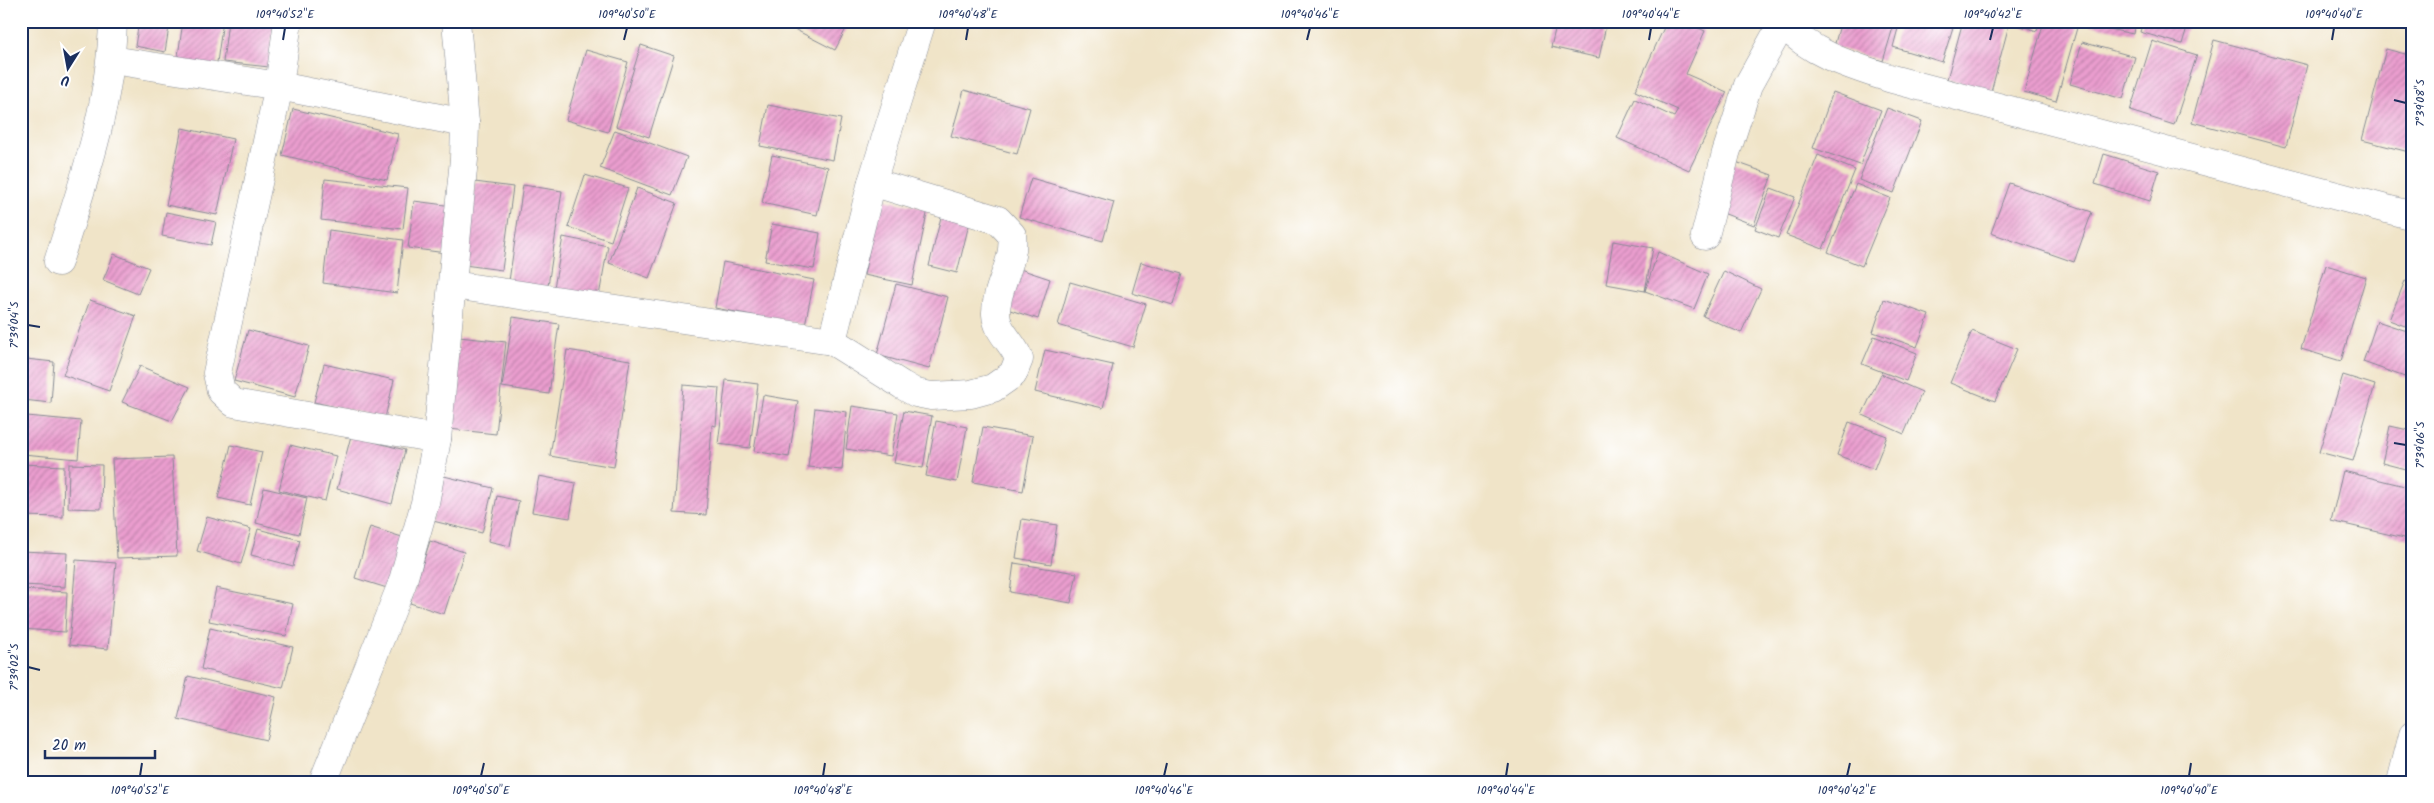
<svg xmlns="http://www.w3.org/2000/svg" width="2434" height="803" font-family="Kalam,sans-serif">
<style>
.building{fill:url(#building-hatch)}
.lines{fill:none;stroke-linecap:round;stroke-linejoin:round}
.minor-casing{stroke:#868a93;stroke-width:29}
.minor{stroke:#fff;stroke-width:28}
.ticks{fill:none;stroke:#1b2f5e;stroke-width:2}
.neatline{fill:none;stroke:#1b2f5e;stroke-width:2}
.ticks-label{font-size:12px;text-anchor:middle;fill:#1b2f5e}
</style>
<defs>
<pattern id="building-hatch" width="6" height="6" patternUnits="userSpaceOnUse" patternTransform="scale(1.25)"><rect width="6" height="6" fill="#eb9ecf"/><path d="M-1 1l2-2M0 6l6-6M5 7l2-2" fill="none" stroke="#be81ab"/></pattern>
</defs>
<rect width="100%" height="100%" fill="#fff"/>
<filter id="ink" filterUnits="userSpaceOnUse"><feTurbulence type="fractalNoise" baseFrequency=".02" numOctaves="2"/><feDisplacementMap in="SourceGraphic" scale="10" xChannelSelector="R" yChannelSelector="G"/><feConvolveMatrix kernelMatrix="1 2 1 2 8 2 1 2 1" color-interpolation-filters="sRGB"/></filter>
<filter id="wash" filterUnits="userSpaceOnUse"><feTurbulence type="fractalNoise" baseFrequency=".0096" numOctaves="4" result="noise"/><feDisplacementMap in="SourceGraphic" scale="20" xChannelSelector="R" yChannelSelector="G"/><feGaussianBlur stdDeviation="1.12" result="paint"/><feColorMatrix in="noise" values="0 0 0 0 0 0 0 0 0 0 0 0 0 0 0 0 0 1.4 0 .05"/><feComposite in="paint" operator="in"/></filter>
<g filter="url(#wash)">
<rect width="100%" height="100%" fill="#f0e4c8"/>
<g id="blocks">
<g class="building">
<polygon points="139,21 170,21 165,52 135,46"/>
<polygon points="183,21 223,21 216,69 177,63"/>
<polygon points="228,21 274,21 269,67 223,62"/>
<polygon points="798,21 850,21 835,50 794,29"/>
<polygon points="1557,21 1607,21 1599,58 1551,47"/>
<polygon points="1667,21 1684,21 1705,31 1686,74 1727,92 1689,170 1617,138 1635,99 1674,117 1678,110 1635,91"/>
<polygon points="1841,21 1895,21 1883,61 1834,47"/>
<polygon points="1900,21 1955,21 1942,62 1893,47"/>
<polygon points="1963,21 2010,21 1991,92 1947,79"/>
<polygon points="2016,21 2040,21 2037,31 2015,24"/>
<polygon points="2044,21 2079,21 2056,101 2024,92"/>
<polygon points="2091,21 2135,21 2133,34 2090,25"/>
<polygon points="2143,21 2189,21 2182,44 2140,32"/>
<polygon points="2214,40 2307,65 2286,147 2192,122"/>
<polygon points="2152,41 2197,55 2174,125 2130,111"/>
<polygon points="2082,42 2135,57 2123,99 2070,84"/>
<polygon points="641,45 674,56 649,137 616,126"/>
<polygon points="2386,49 2413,56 2413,153 2362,140"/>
<polygon points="586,50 628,62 608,132 566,120"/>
<polygon points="964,90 1030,108 1017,154 951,136"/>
<polygon points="1833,92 1881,110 1860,165 1813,148"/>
<polygon points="768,105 841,119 833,160 760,146"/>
<polygon points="1887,108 1922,121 1894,193 1859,180"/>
<polygon points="293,109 398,134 387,180 282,155"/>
<polygon points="182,128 233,139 217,215 166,205"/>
<polygon points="615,130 687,157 672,195 600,168"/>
<polygon points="2104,154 2159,171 2150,201 2095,184"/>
<polygon points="772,155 828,167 817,215 762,203"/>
<polygon points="1818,155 1855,170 1823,249 1786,235"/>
<polygon points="1733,161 1772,175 1754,225 1715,210"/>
<polygon points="585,175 628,188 611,241 568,227"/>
<polygon points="1031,178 1114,202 1103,241 1019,217"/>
<polygon points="325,179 408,188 403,229 321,220"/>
<polygon points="475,182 513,187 502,270 464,265"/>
<polygon points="2009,183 2092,212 2074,262 1991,233"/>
<polygon points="1856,184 1890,198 1862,266 1828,252"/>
<polygon points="523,185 562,191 547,293 508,288"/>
<polygon points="637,188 677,203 649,278 609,263"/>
<polygon points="1771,188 1795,197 1778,238 1755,229"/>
<polygon points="880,199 928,209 912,285 864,275"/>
<polygon points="414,201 453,206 446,253 408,248"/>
<polygon points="166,212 216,222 211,245 162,236"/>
<polygon points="941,217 969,224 957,273 929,266"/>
<polygon points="772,224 820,233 814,269 765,261"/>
<polygon points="329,230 403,240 397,293 323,283"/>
<polygon points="563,237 608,246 597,307 552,299"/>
<polygon points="1613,241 1653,248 1645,291 1606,284"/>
<polygon points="1658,252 1708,274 1694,309 1645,291"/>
<polygon points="114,254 149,268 138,294 103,280"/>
<polygon points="723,262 814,280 805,325 715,308"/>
<polygon points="1141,262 1182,274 1173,305 1132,293"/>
<polygon points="2326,265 2366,277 2341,361 2301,349"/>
<polygon points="1020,269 1050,279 1038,319 1007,309"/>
<polygon points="1724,271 1761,289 1741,333 1703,316"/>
<polygon points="2405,281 2413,284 2413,329 2389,320"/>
<polygon points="1070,282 1146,304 1133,347 1058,325"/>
<polygon points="896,284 948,297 929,369 877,355"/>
<polygon points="1884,299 1929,315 1917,347 1873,332"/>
<polygon points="90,300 136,316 109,391 63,375"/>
<polygon points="513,317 559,324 549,394 502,387"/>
<polygon points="2377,321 2413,333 2413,380 2363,362"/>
<polygon points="248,330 309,346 295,397 234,381"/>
<polygon points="1972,331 2017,349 1995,401 1950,383"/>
<polygon points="1874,336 1917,353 1906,381 1862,364"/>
<polygon points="459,337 506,342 496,434 449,429"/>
<polygon points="567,350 630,360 614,467 550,456"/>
<polygon points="1045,350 1113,365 1103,408 1035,392"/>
<polygon points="26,359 54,362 51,403 23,400"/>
<polygon points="324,364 394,380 385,418 314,402"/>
<polygon points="140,366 190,387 172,421 122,402"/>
<polygon points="1881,374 1922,392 1904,434 1862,415"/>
<polygon points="2343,375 2375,385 2353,461 2319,452"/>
<polygon points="726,380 758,384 750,448 718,444"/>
<polygon points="683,385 719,388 716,426 712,425 706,515 674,513"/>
<polygon points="763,395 798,401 789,457 754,451"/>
<polygon points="2413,399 2413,425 2407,424"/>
<polygon points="852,406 898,413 891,456 846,449"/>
<polygon points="21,408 24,408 23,428 21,428"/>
<polygon points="815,408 847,412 842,470 808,467"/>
<polygon points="904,411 932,416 923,468 894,463"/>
<polygon points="27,416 81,421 78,459 23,454"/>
<polygon points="936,421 967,427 957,482 926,476"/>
<polygon points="1849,422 1887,436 1874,469 1837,455"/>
<polygon points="2390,426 2413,431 2413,471 2382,463"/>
<polygon points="983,427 1033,436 1023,491 973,482"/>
<polygon points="351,436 405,450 392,504 337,489"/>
<polygon points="231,445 262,452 250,505 218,498"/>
<polygon points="290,445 336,456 325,501 279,490"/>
<polygon points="172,457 177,556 117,558 112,459"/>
<polygon points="21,464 64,466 63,517 21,516"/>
<polygon points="69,464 102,465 101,509 68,508"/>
<polygon points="2343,471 2413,488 2413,540 2331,521"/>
<polygon points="444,476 493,488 482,533 433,521"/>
<polygon points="539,476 576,483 570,518 532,512"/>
<polygon points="264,488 307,498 299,534 256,523"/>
<polygon points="497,496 519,501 510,546 488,541"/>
<polygon points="207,517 251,529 241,564 197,551"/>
<polygon points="1022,519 1057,525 1051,564 1016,558"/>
<polygon points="370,527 402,537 387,588 355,578"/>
<polygon points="258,529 300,540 293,566 251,555"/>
<polygon points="430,541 464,552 444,614 410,603"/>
<polygon points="21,551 67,553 65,587 21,585"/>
<polygon points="76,560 116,563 108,649 69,645"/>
<polygon points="1014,563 1077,573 1071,603 1010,592"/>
<polygon points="216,588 293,604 286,636 209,621"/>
<polygon points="21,589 67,592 65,632 21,629"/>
<polygon points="210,628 293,647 283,688 201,669"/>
<polygon points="188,676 276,697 266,740 178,719"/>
</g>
</g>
</g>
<g filter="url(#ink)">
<use href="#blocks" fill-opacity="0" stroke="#868a93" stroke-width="1"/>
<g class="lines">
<g class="minor-casing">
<g id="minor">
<path d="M1780 21C1810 54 1851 66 1892 79L2413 216"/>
<polyline points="112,60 279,86 288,21"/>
<polyline points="1705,236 1726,153 1748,85 1782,24"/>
<path d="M58 262C83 184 111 104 113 21"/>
<path d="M453 285 832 341 902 385 916 393 931 396 971 394 993 388 1013 374 1019 359C1014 343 997 333 996 314 995 287 1016 263 1012 235L998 220 872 182"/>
<polyline points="832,341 872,182 922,21"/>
<polyline points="437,439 234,403 221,391 217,373 279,86 465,123"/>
<polyline points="323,782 402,584 425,503 437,439 464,159 465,123 456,21"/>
<polyline points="2401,782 2413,735"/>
</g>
</g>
<use href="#minor" class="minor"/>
</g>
</g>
<path class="ticks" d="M283 40 285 28M624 40 627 28M966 40 968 28M1307 40 1310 28M1649 40 1651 28M1990 40 1993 28M2332 40 2334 28M2394 100 2406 103M28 325 40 327M2394 443 2406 445M28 667 40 670M140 776 142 763M481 776 484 763M823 776 825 763M1164 776 1167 763M1506 776 1508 763M1847 776 1850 763M2189 776 2191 763"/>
<rect width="2434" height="803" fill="none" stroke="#fff" stroke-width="55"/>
<g transform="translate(68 68) rotate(191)" stroke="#ffffff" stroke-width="4" paint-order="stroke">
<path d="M0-4L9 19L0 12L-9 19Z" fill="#1b2f5e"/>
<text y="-8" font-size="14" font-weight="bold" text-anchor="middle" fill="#1b2f5e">U</text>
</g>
<path d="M45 750v8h110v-8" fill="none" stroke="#1b2f5e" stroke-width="2.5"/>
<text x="52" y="750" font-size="15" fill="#1b2f5e" stroke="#ffffff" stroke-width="4" paint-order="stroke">20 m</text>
<rect x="28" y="28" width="2378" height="748" class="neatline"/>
<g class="ticks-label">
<text x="285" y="18">109°40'52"E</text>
<text x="627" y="18">109°40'50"E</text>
<text x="968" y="18">109°40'48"E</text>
<text x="1310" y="18">109°40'46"E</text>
<text x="1651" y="18">109°40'44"E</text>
<text x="1993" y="18">109°40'42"E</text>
<text x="2334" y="18">109°40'40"E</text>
<text transform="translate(2420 103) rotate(-90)" y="4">7°39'08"S</text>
<text transform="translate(14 325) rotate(-90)" y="4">7°39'04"S</text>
<text transform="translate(2420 445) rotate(-90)" y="4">7°39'06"S</text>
<text transform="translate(14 667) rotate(-90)" y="4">7°39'02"S</text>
<text x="140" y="794">109°40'52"E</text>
<text x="481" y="794">109°40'50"E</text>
<text x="823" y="794">109°40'48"E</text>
<text x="1164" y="794">109°40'46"E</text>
<text x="1506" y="794">109°40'44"E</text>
<text x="1847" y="794">109°40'42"E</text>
<text x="2189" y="794">109°40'40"E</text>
</g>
</svg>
